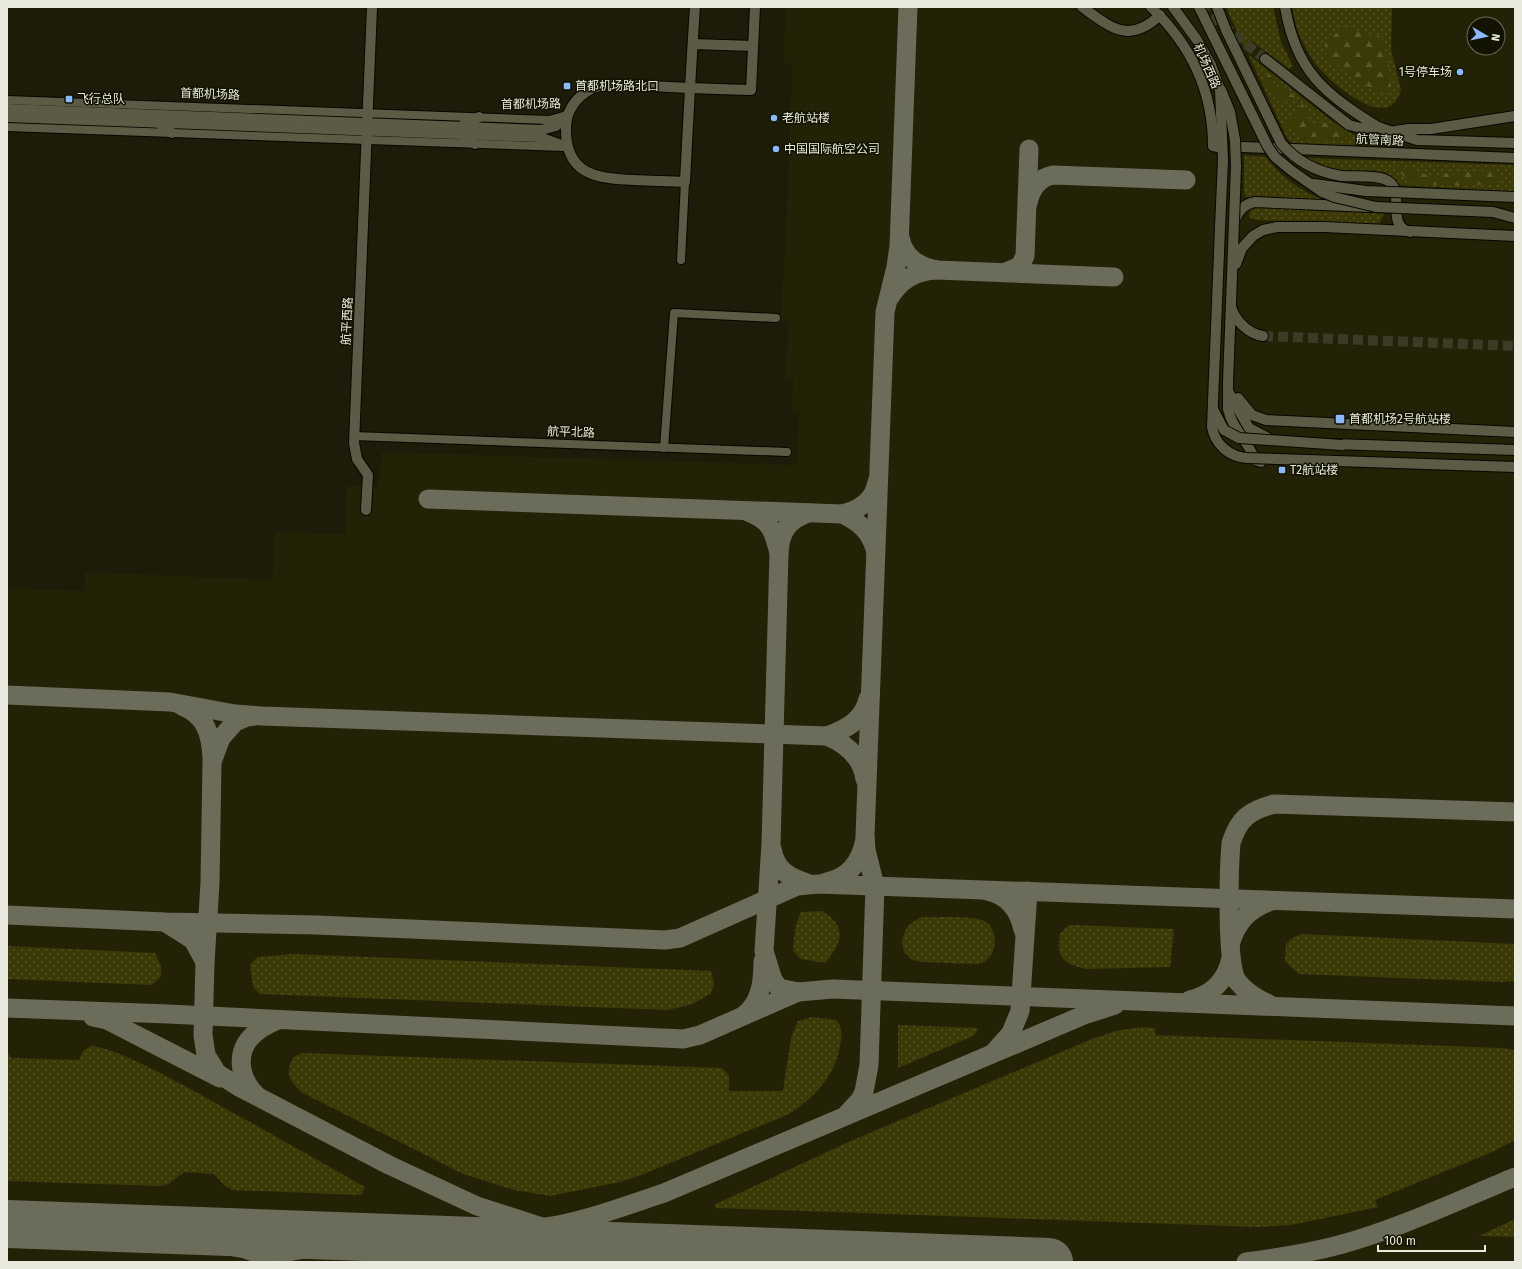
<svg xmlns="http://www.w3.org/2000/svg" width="1522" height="1269" font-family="'Fira Sans','Noto Sans SC',sans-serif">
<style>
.built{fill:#232207;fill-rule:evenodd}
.grass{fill:url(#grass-dots)}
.forest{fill:url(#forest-firs)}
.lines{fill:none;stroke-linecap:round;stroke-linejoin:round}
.taxiway{stroke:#6c6c5a;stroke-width:19}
.runway{stroke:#6c6c5a;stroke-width:48}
.tertiary-tunnel{stroke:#3b3b28;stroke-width:10;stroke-dasharray:10 5;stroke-linecap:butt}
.minor-casing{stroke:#070600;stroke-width:10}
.tertiary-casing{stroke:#070600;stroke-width:12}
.minor{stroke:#5c5c46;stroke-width:8}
.tertiary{stroke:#5c5c46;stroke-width:10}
.tertiary-bridge-casing{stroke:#070600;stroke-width:12;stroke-linecap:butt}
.tertiary-bridge{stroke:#5c5c46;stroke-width:10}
.poi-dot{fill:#8bbafc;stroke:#131302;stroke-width:1.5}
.labels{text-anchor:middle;stroke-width:3;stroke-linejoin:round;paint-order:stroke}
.street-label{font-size:12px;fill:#e9eadd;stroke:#131302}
.poi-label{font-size:12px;fill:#e9eadd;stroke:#131302;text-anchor:start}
</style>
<defs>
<pattern id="grass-dots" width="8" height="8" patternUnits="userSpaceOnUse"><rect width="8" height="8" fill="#3b3906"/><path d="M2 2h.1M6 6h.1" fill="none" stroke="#57562a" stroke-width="1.8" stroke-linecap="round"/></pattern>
<pattern id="forest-firs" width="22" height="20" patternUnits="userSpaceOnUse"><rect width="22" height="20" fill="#3b3906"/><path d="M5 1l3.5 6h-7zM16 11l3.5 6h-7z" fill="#57562a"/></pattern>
</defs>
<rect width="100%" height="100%" fill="#1c1c08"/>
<path class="built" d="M786 7H1515V1262H7V588L84 591 85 572 272 580 275 532 345 534 347 486H378L382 452 797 465 799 413 792 412 793 379 785 378 789 321H780L786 234 792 64 783 63ZM1474 24H1498V48H1474Z"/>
<g class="grass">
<polygon points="1226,7 1273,7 1281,42 1293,66 1289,69 1252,41 1245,49"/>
<path d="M1292 7H1392L1391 49 1401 90C1400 94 1398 98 1396 101 1378 124 1332 83 1319 68 1313 61 1307 51 1303 42 1296 32 1295 19 1292 7Z"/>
<polygon points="1248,54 1328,118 1352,134 1383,146 1292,144 1287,138"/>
<path d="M1244 155 1266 157C1282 178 1299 190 1324 200L1246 197 1244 193Z"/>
<path d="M1306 158 1515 165V192L1398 185C1385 160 1355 176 1334 171 1325 168 1314 163 1306 158Z"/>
<polygon points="1256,207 1330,210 1384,214 1379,224 1256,220 1250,218 1249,215 1251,210"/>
<path d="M822 911C848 927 842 943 825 963L801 959 793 951 795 928 801 912Z"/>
<path d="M922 917C940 918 968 915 984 921 1000 928 999 964 975 964L924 962 912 960 904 952C899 935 907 923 922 917Z"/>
<path d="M1073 925 1174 929 1170 967 1085 969C1062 963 1056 957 1060 933L1068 926Z"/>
<polygon points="1303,934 1515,944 1515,981 1502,982 1299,974 1285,961 1286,944 1294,937"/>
<polygon points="7,946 155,953 161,966 161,976 152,985 7,979"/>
<polygon points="293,954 711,971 714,984 711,993 693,1004 668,1010 260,994 253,987 250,965 257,957"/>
<path d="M812 1017 836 1020C843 1028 842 1035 840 1046 835 1076 814 1098 789 1114L641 1175 620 1182 550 1196 514 1190 463 1174 303 1093C289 1081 285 1074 293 1057L303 1053 722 1068 729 1075V1091H783L791 1038 798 1021Z"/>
<polygon points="898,1025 978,1028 976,1033 973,1036 898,1068"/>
<polygon points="1141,1027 1155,1028 1155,1035 1502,1048 1515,1050 1515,1140 1492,1152 1375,1200 1378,1207 1291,1225 1259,1227 716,1208 714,1205 846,1143 1092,1039 1116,1031"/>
<path d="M91 1046C116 1048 161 1074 185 1086 245 1119 305 1153 365 1187L361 1195 232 1190 224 1185 214 1174 184 1172 169 1184 160 1186 7 1181V1052L11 1058 79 1060 84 1050Z"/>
<polygon points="1515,1219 1515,1237 1479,1236"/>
</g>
<g class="forest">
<path d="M1351 28 1363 33 1382 37 1388 59 1391 87 1385 94C1362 86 1345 72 1326 57L1325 43 1341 29Z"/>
<polygon points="1269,74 1274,80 1273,87 1288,90 1295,97 1291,102 1276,101 1266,84 1264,75"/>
<path d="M1302 103 1307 111 1309 125C1325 120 1339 123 1348 138 1332 142 1319 144 1303 140L1296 130 1285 129 1283 123 1288 118 1295 117Z"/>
<path d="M1394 165 1405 166 1429 176 1497 169 1500 178 1497 183C1481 186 1424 187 1410 181 1404 178 1398 170 1394 165Z"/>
</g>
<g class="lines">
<g class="taxiway">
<path d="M1028 203C1031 189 1038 178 1053 175L1186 180"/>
<path d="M900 237C904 257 917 266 937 270L1114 277"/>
<polyline points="1006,272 1020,266 1025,256 1029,149"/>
<path d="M890 297C901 279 916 271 937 270"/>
<path d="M428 499 842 514C859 510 874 500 877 482"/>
<path d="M748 512C771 521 773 530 779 553 780 532 788 520 808 513"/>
<path d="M842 514C859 522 870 531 875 549"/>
<polyline points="779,553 771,844 764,951 773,980 779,988 798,992"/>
<path d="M7 695 170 702 235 714 262 716 827 736C846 744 862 757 865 779"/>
<path d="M182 706C206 715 211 735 212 758"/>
<polyline points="254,716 247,717 235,722 221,738 212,762 210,883 205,963 203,1035 206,1055 217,1073 239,1087 389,1165 477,1206 542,1227 662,1248"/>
<path d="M827 736C847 729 863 720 868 699"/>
<path d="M772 849C776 871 790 878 810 884"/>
<path d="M826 882C849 878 861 861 865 839"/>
<path d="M987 891C1007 895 1019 910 1023 930"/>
<polyline points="7,915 165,922 317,925 665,940 680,938 797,886 818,884 1515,909"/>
<polyline points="166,923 193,940 205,962"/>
<path d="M1231 942C1237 921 1252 907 1272 901"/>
<path d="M1190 1000C1213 994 1226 981 1231 958"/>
<path d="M1269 1004C1257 999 1245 991 1237 981 1226 963 1229 868 1231 843 1239 818 1249 811 1274 804L1515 812"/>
<polyline points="7,1008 168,1014 683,1039 700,1035 798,992 833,989 1515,1016"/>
<path d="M743 1016C761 1003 763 981 763 961"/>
<polyline points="93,1017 107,1020 220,1078"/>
<polyline points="995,1051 1011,1033 1020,1011 1028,891"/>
<path d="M257 1096C249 1088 244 1081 242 1070 237 1043 256 1029 278 1020"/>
<polyline points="847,1114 860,1100 864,1092 869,1065 875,886 866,850 865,836 885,312 896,267 899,246 908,7"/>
<polyline points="7,1223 17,1224"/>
<polyline points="130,1228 245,1249 282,1262"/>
<path d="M407 1238C456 1237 504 1234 553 1226 591 1219 628 1205 664 1193L1084 1015 1115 1005"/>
<polyline points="853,1255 888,1262"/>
<polyline points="265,1256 373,1237"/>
<polyline points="905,1262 957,1259"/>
<path d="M1246 1262C1277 1258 1309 1253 1339 1245 1400 1228 1457 1201 1515 1177"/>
</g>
<polyline class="runway" points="7,1224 1049,1262"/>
<g class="tertiary-tunnel">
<polyline points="1199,7 1265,59"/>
<polyline points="1263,336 1515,346"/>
</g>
<g class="minor-casing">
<g id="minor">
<polyline points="7,100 549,120 567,115"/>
<polyline points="7,127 563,147"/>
<polyline points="681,260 685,182"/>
<polyline points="354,436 787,452"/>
<polyline points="664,448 674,313 776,318"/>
</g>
</g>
<g class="tertiary-casing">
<g id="tertiary">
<path d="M695 7C691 65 688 124 685 182 668 181 651 181 634 180 596 179 565 174 566 128 566 111 576 97 591 89 608 81 632 86 651 86 684 88 718 89 751 90L755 7"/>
<path d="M1082 7C1110 27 1129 45 1160 15"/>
<path d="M1151 7C1191 45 1213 91 1213 146L1218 147"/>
<polyline points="1173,7 1197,40 1211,65 1220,90 1223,160 1220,227"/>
<polyline points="1217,7 1226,30"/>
<path d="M1285 7C1296 72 1325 94 1378 127"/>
<polyline points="693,44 753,46"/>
<polyline points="1265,59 1349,125 1361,128 1378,127 1417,140 1515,143"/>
<polyline points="1221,90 1230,112 1235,140"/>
<polyline points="7,109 541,130 556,126 567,115"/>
<polyline points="7,117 539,137 567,147"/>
<polyline points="159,123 172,133"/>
<polyline points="463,125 479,117"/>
<polyline points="1395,131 1409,129 1431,129 1515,116"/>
<polyline points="461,134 475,144"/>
<polyline points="1243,147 1515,158"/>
<path d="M1341 176C1354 177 1371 175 1384 179 1409 187 1383 225 1410 232"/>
<polyline points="1236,264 1242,248 1253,236 1263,230 1277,227 1324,227 1515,236"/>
<path d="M1231 307C1235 320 1248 334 1263 336"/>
<polyline points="1229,393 1249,428 1270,439"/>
<polyline points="1238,398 1252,415 1266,420 1515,432"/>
<polyline points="1334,444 1515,450"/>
<path d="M1261 462 1255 460C1249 442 1232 429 1228 409V383L1234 222C1238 212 1243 204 1255 202L1370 207"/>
<polyline points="366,510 368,475 357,459 354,443 372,7"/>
</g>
</g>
<use href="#minor" class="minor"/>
<use href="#tertiary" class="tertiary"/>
<g class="tertiary-bridge-casing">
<g id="tertiary-bridge">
<polyline points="1199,7 1268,147 1275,157 1292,171 1322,192 1334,197 1376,207 1493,212 1515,218"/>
<path d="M1226 30 1281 143C1296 161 1318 172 1341 176"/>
<polyline points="1314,184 1366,191 1515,197"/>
<polyline points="1234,222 1236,166 1235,140"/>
<path d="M1220 227 1212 427C1215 445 1230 457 1247 458L1515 467"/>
<polyline points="1214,411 1224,430 1239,438 1342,445"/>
</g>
</g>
<use href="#tertiary-bridge" class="tertiary-bridge"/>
</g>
<g class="poi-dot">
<circle cx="1460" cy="72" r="4"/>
<rect x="563" y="82" width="8" height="8" rx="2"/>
<rect x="65" y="95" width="8" height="8" rx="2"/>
<circle cx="774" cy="118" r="4"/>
<circle cx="776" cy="149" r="4"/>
<rect x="1335" y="414" width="10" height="10" rx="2"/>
<rect x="1278" y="466" width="8" height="8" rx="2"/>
</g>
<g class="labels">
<g class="street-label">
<text transform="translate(1207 66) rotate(66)" y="4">机场西路</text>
<text transform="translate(210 94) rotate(2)" y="4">首都机场路</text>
<text transform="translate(531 104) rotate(-1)" y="4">首都机场路</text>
<text transform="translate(1380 140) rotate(3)" y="4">航管南路</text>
<text transform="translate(347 321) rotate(-87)" y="4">航平西路</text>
<text transform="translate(571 432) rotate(2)" y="4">航平北路</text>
</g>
<g class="poi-label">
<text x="1452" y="76" text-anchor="end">1号停车场</text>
<text x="575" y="90">首都机场路北口</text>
<text x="77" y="103">飞行总队</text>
<text x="782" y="122">老航站楼</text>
<text x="784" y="153">中国国际航空公司</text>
<text x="1349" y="423">首都机场2号航站楼</text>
<text x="1290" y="474">T2航站楼</text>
</g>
</g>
<rect width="1522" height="1269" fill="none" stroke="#e9eadd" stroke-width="16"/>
<g transform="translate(1486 36) rotate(99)"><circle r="19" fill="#131302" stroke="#69695a"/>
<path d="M0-3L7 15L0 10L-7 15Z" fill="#8bbafc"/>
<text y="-6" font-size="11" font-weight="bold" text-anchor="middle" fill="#e9eadd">N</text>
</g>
<path d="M1378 1245v6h107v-6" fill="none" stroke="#e9eadd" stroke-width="2"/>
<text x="1384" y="1245" font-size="12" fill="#e9eadd" stroke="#131302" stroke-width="3" paint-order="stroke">100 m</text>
</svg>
